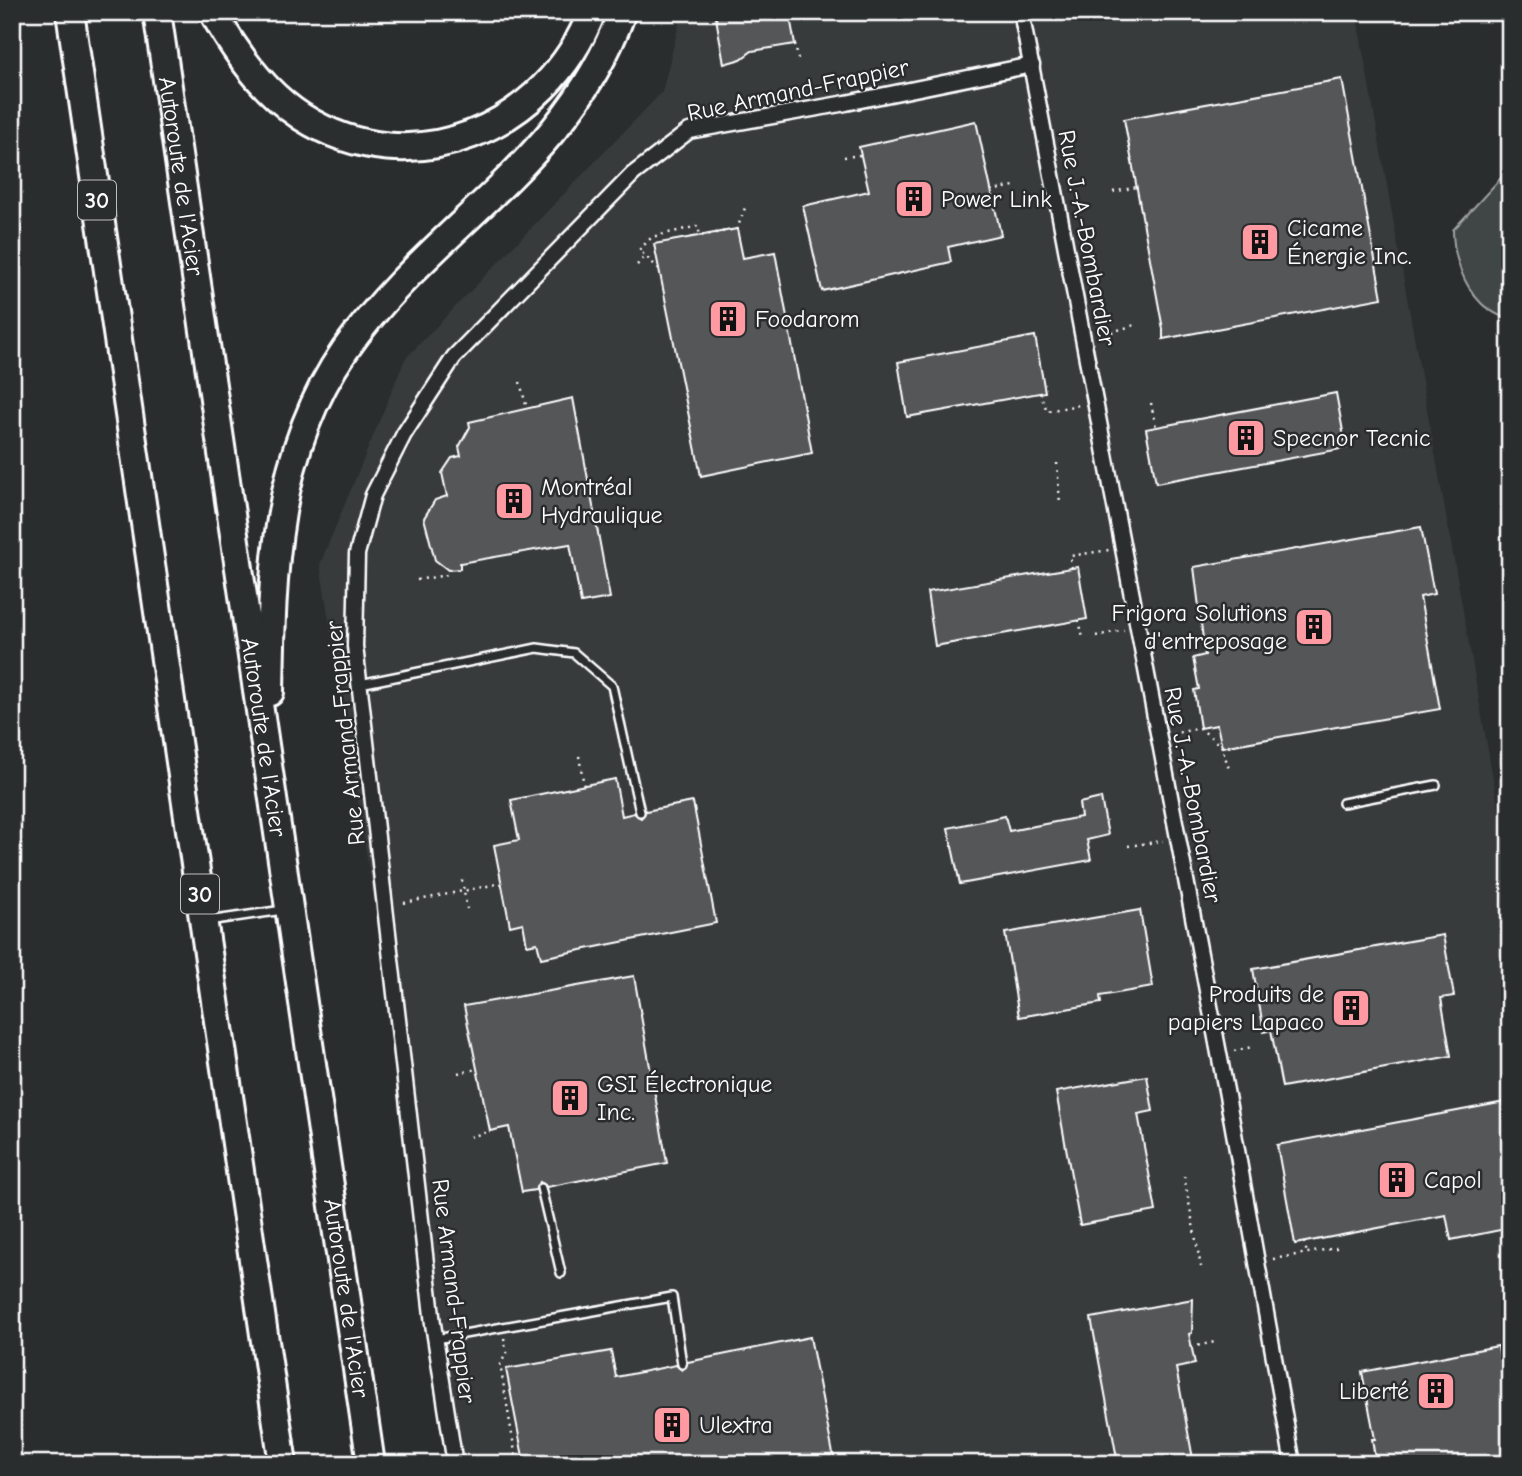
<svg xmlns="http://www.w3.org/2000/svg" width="1522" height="1476" font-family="'Comic Neue',sans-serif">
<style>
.built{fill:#373a3b}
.green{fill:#414445;stroke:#a0a2a2;stroke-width:2}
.building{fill:#555758;stroke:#fff;stroke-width:2}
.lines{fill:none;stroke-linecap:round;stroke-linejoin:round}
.service-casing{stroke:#fff;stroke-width:12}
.minor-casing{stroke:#fff;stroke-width:19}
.motorway-casing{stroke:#fff;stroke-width:32}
.path{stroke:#fff;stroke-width:2.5;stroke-dasharray:2 5;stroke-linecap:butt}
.service{stroke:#2a2d2e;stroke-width:7}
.minor{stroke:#2a2d2e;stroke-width:14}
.motorway{stroke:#2a2d2e;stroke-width:26}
.labels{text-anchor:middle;stroke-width:5;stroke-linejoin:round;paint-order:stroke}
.shield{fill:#2a2d2e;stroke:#bfc0c0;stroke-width:2}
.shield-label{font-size:23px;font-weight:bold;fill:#fff}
.street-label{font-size:24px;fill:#fff;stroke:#2a2d2e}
.poi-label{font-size:24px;fill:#fff;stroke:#2a2d2e;text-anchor:start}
</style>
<rect width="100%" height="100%" fill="#2a2d2e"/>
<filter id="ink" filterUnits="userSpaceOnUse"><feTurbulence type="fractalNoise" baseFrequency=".0143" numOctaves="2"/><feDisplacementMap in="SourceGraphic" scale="14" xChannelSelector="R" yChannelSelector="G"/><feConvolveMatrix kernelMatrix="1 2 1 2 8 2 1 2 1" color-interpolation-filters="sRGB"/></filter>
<g filter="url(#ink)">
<polygon class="built" points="682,12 1356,12 1510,873 1510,1464 464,1464 320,564 405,359 662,92"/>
<path class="green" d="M1510 168V321C1501 316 1488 311 1481 303 1463 285 1453 255 1453 230Z"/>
<g class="building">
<polygon points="715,12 789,12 795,44 752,51 741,59 724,64"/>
<polygon points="1342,79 1382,298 1163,339 1163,329 1124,119"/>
<polygon points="976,121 1001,235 948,247 951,262 822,291 803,206 869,191 859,147"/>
<polygon points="737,229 743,258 775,252 812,453 701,476 654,244"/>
<polygon points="1035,336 1045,392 907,417 898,362"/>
<polygon points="1336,393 1346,448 1156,483 1146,429"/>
<polygon points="573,398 610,598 581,603 570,544 460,563 460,569 448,570 435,560 424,518 435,500 447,496 442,473 452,458 461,456 459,447 470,427 469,422"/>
<polygon points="1421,527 1434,594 1420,597 1440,709 1222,747 1217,725 1200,728 1194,690 1199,689 1193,658 1205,655 1194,567"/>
<polygon points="1078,567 1087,619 935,646 927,592"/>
<polygon points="615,779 622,816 634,813 641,818 646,811 693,802 716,923 541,958 537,943 527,945 523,923 510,926 494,845 519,840 511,800"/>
<polygon points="1101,798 1108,835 1087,840 1091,860 960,884 948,828 1005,816 1009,831 1081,817 1079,803"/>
<polygon points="1140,910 1153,987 1100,996 1101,1003 1019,1017 1005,933"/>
<polygon points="1443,935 1454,996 1441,998 1451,1056 1282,1087 1271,1030 1264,1032 1253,969"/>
<polygon points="634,976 667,1163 547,1187 540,1182 535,1190 522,1192 509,1127 490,1131 464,1006"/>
<polygon points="1147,1076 1153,1111 1138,1114 1156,1211 1080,1225 1056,1092"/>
<polygon points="1510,1101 1510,1228 1451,1240 1446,1215 1295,1244 1277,1145"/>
<polygon points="1193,1299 1192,1333 1189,1334 1195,1364 1176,1368 1194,1464 1118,1464 1091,1318"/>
<polygon points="810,1337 835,1464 553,1464 552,1456 524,1462 506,1369 611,1351 616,1377 676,1365 682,1370 688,1362"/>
<polygon points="1498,1346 1510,1409 1510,1464 1376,1464 1372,1439 1375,1439 1362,1372"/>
</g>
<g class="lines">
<g class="service-casing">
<g id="service">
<polyline points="360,684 537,648 574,653 612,686 640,812"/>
<polyline points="1343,803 1436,785"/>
<polyline points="208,921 283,910"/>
<polyline points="541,1188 561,1273"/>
<polyline points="436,1339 672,1297 682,1364"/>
</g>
</g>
<g class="minor-casing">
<g id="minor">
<polyline points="1021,12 1232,1122 1293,1464"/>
<polyline points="455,1464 433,1324 355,646 357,554 373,495 404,434 454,357 633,174 689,131 846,103 1032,65"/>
</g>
</g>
<g class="motorway-casing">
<g id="motorway">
<polyline points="70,12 283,1464"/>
<path id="s1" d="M157 12 371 1464"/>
<path d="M213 12C235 52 263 92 302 117 412 187 547 128 592 12"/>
<path d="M270 692C272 573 274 452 345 350 432 226 568 163 622 12"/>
</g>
</g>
<g class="path">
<polyline points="948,22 948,12"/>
<polyline points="795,44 798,59"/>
<polyline points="844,157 861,155"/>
<polyline points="991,191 1014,186"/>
<polyline points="1113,192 1137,187"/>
<polyline points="637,265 645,257"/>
<polyline points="659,269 639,250 652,237 698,226 700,236 737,229 745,208"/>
<polyline points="1098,336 1138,324"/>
<polyline points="520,382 527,409"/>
<polyline points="1040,393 1047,411 1079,405"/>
<polyline points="1151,403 1156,427"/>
<polyline points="1057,463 1060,504"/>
<polyline points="1072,568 1070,556 1109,550"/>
<polyline points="417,580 447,575 448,570"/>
<polyline points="1079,620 1083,638"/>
<polyline points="1096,636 1124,630"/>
<polyline points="1172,734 1200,728 1222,747 1229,769"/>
<polyline points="579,756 584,786"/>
<polyline points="1128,846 1163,841"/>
<polyline points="462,880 467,909"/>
<polyline points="404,903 502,883"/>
<polyline points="1234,1051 1252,1047"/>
<polyline points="458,1073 477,1069"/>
<polyline points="470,1137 490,1131"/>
<polyline points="1184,1176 1201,1267"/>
<polyline points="1304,1242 1307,1253"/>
<polyline points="1273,1259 1342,1247"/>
<polyline points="504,1338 507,1353 500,1364 517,1464"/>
<polyline points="1191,1347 1215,1342"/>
</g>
<use href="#service" class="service"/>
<use href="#minor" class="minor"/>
<use href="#motorway" class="motorway"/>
</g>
</g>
<defs>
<g id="building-square" transform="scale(2.0125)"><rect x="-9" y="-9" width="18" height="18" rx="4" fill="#ff9aa2" stroke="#2a2d2e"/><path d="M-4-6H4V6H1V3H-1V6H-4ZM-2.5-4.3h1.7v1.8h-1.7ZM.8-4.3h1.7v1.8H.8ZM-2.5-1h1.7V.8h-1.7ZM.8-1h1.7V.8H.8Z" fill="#111"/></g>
</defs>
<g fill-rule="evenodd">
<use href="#building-square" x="914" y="199"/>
<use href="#building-square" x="1260" y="242"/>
<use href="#building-square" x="728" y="319"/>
<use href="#building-square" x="1246" y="438"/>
<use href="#building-square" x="514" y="501"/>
<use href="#building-square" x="1314" y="627"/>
<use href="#building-square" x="1351" y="1008"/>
<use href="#building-square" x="570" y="1098"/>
<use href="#building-square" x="1397" y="1180"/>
<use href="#building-square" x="1436" y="1391"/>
<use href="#building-square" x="672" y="1425"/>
</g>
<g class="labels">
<g class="shield">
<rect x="78" y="180.5" width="38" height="39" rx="5"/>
<rect x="181" y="874.5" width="38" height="39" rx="5"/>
</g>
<g class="shield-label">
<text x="97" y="208">30</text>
<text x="200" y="902">30</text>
</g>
<g class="street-label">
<text transform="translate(798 90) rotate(-12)" y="8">Rue Armand-Frappier</text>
<text dy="8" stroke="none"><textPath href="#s1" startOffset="166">Autoroute de l'Acier</textPath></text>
<text transform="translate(1087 238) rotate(79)" y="8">Rue J.-A.-Bombardier</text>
<text transform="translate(345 733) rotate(-96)" y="8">Rue Armand-Frappier</text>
<text dy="8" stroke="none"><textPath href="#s1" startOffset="733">Autoroute de l'Acier</textPath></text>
<text transform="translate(1193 795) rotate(79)" y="8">Rue J.-A.-Bombardier</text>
<text transform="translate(454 1291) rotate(83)" y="8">Rue Armand-Frappier</text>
<text dy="8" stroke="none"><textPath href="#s1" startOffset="1300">Autoroute de l'Acier</textPath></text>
</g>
<g class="poi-label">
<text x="941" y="207">Power Link</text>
<text x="1287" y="236">Cicame<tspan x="1287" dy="28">Énergie Inc.</tspan></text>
<text x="755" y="327">Foodarom</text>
<text x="1273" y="446">Specnor Tecnic</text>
<text x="541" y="495">Montréal<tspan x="541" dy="28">Hydraulique</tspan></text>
<text x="1287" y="621" text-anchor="end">Frigora Solutions<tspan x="1287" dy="28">d'entreposage</tspan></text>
<text x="1324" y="1002" text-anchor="end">Produits de<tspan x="1324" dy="28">papiers Lapaco</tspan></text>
<text x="597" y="1092">GSI Électronique<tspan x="597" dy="28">Inc.</tspan></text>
<text x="1424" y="1188">Capol</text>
<text x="1409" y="1399" text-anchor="end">Liberté</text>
<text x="699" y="1433">Ulextra</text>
</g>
</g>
<rect width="1522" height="1476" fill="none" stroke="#2a2d2e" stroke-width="42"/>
<rect x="21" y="21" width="1480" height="1434" fill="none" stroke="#fff" stroke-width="2.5" filter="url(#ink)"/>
</svg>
